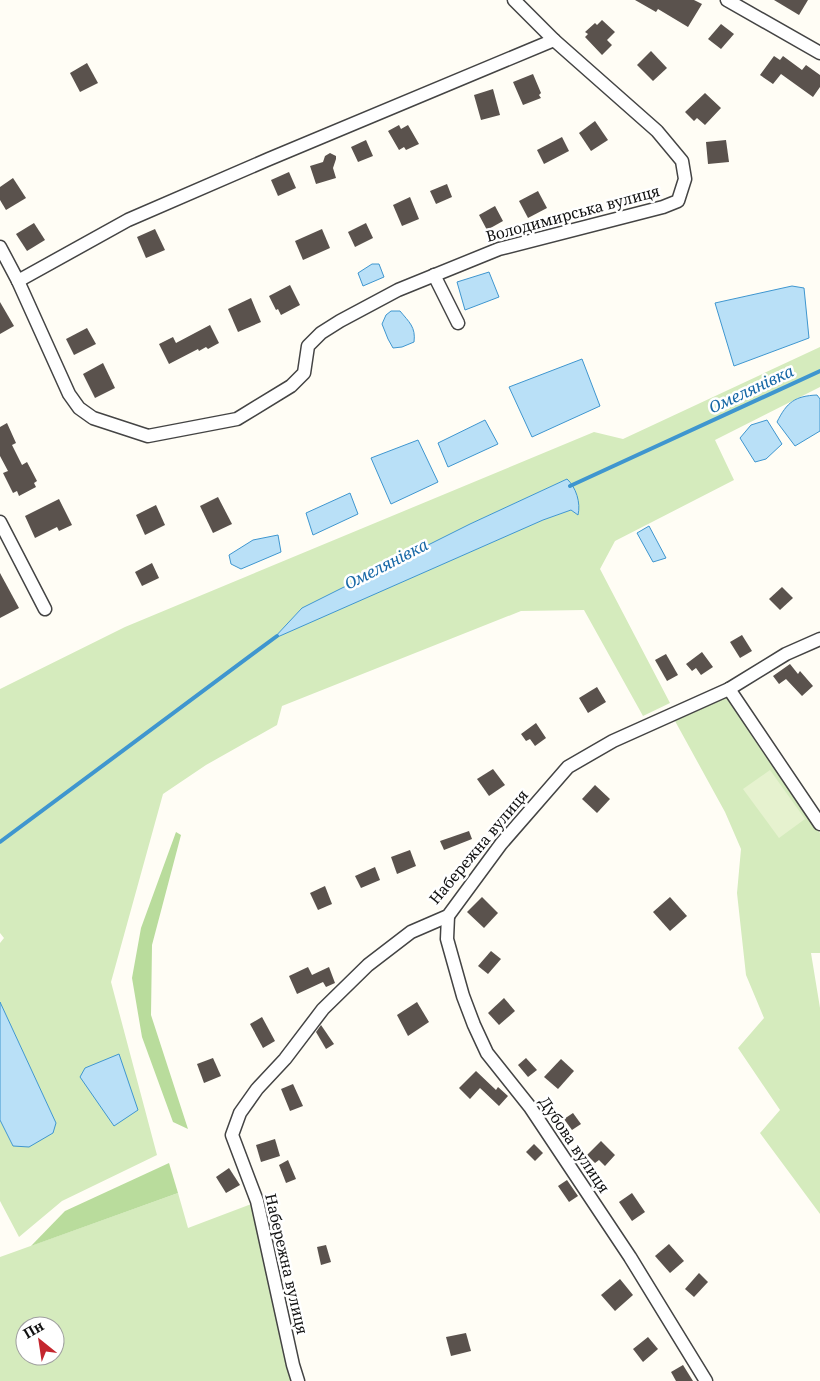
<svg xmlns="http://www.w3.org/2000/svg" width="820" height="1381" font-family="'Noto Serif',serif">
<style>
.green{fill:#d5ebbd;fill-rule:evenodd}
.forest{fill:#b9dc9c}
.pitch{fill:#e6f2cf}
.water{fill:#b9e0f7;stroke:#3f96cf}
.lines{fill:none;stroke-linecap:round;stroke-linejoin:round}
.stream{stroke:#3f96cf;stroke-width:4}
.building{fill:#5a524d}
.street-casing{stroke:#444;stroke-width:15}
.street{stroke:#fff;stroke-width:12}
.labels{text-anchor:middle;stroke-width:5;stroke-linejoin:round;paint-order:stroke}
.street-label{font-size:15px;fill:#111;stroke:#fff}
.water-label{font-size:16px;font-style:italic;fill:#1768a6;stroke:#fff}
</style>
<rect width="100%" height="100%" fill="#fffdf5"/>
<g class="green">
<path d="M820 347V387L715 440 734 480 615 541 600 569 670 703 643 716 584 610 521 611 282 706 277 725 206 765 163 794 111 982 157 1155 62 1201 19 1237 0 1201V1120L13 1146 56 1123 0 1002V943L4 938 0 933V689L125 627 594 432 623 439ZM567 479 578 515 571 510 543 520 274 638 302 608 470 524Z"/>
<polygon points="728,697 820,833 820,953 811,953 820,1008 820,1214 760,1133 780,1110 738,1048 764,1018 746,975 737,893 741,849 725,812 675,721"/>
<path d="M178 1193 188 1228 254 1203 295 1381H0V1257ZM25 1326H55V1356H25Z"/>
</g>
<g class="forest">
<polygon points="176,832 181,835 152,945 151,1015 188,1129 173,1122 142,1037 132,978 141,928"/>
<polygon points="169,1163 178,1193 31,1246 65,1211"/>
</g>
<polygon class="pitch" points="770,770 805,819 779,838 743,789"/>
<g class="water">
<polygon points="372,264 379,264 384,277 363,286 358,273"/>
<polygon points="489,272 499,297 465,310 457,282"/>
<polygon points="792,286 804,288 809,338 734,366 715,303"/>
<path d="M391 311H400C409 322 416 327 414 342L402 347 393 348 388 339 382 324 386 315Z"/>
<polygon points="582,359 600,406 532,437 509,387"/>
<path d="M817 395 820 399V431L795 446 777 422C787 402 795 396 817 395Z"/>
<polygon points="485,420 498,444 448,467 438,443"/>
<polygon points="767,420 782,444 766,459 755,462 740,438 751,425"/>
<polygon points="418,440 438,482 391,504 371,458"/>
<path d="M567 479C576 487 581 503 578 515L571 510 543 520 273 639 302 608 470 524Z"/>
<polygon points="350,493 358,514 313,535 306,513"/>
<polygon points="649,526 666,558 653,562 637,533"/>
<polygon points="278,535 281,552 241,569 231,564 229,555 253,540"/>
<polygon points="0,1002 56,1123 53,1133 29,1147 13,1146 0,1120"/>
<polygon points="119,1054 138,1110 114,1126 80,1077 85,1068"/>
</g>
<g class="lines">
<g class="stream">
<polyline points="570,486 820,371"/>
<polyline points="0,842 277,636"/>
</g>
</g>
<g class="building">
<polygon points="635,0 694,0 702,4 688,27 658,9 656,12"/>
<polygon points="774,0 808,0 799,15"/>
<polygon points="602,20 615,32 607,40 612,45 602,55 585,37 588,34 585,32 595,23 597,25"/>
<polygon points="721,24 734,34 721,49 708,39"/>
<polygon points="651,51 667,68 653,81 637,65"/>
<polygon points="774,56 780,60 783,56 802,70 806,65 820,75 820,87 813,97 781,74 773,84 760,75"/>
<polygon points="87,63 98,83 80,92 70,73"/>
<polygon points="533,74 541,93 539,95 541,98 523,105 513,82"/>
<polygon points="493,89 500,115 481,120 474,95"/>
<polygon points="705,93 721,108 705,125 697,118 694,121 685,112"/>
<polygon points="595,121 608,140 591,151 579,133"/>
<polygon points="399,125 401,129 408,125 419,144 406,150 404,147 399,150 388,131"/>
<polygon points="562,137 569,151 544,164 537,150"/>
<polygon points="366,140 373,156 358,162 351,147"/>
<polygon points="726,140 729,162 708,164 706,142"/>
<polygon points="330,153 336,156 336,159 333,168 336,178 316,184 310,166 323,162 325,156"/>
<polygon points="289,172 296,188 278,196 271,180"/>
<polygon points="13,178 26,198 6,210 0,200 0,187"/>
<polygon points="447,184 452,197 436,204 430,191"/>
<polygon points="538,191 547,208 528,218 519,201"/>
<polygon points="410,197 419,219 402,226 393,205"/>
<polygon points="495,206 503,221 487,230 479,215"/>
<polygon points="34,223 45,240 27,251 16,234"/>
<polygon points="366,223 373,238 355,247 348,232"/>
<polygon points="155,229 165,250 146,258 137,237"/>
<polygon points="322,229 330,248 303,260 295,241"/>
<polygon points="290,285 300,305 281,315 278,309 276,310 269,296"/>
<polygon points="251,298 261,322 238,332 228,309"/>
<polygon points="0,302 14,326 0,334"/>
<polygon points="210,325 219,343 208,349 206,347 199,351 198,349 169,364 159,344 173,337 176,343"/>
<polygon points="87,328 96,344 74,355 66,339"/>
<polygon points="103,363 115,388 95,398 83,374"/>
<polygon points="7,423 16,443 12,445 22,465 27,462 37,481 34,483 36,487 19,496 17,491 13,493 3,473 8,471 0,456 0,427"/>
<polygon points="218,497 232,524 213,533 200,506"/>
<polygon points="59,499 72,525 59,531 57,527 35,538 25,516"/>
<polygon points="156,505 165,525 145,535 136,515"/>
<polygon points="152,563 159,578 142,586 135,572"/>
<polygon points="0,573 19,608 0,618"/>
<polygon points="782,587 793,598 780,610 769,599"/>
<polygon points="742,635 752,651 740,658 730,642"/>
<polygon points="702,652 713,667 701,675 696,668 692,671 686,664"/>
<polygon points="666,654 678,675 667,681 655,660"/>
<polygon points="790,664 798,674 800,671 813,686 802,696 786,679 779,684 773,676"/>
<polygon points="597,687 606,702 588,713 579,698"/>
<polygon points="536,723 546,738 535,746 530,739 526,741 521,734"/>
<polygon points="493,769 505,785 489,796 477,779"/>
<polygon points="595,785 610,799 597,813 582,799"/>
<polygon points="469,831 472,839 444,850 440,841"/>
<polygon points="410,850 416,866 397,874 391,857"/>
<polygon points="375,867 380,880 361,888 355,876"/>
<polygon points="325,886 332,904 318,910 310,893"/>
<polygon points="482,897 498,913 484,928 467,912"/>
<polygon points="670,897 687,916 670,931 653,912"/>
<polygon points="491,951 501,959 488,974 478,966"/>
<polygon points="308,967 312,975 329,967 335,983 326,987 323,982 297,994 289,976"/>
<polygon points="504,998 515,1011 499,1025 488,1013"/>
<polygon points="417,1002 429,1022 408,1036 397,1015"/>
<polygon points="262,1017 275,1041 263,1048 250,1024"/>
<polygon points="321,1025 334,1044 326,1049 316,1032"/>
<polygon points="213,1058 221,1076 204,1083 197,1064"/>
<polygon points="526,1058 537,1070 528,1077 518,1065"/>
<polygon points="561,1059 574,1071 558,1089 544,1077"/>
<polygon points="476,1071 496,1090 498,1087 508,1096 499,1106 480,1088 470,1099 459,1088"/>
<polygon points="293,1084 303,1106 290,1111 281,1089"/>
<polygon points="573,1113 581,1124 572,1130 564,1119"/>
<polygon points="275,1139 280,1156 261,1162 256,1145"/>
<polygon points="601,1141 615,1155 605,1166 599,1160 595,1163 587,1155"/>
<polygon points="534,1144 543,1153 535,1161 526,1152"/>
<polygon points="288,1160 296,1179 286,1183 279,1165"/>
<polygon points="229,1168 240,1185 226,1193 216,1177"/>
<polygon points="567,1180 578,1196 569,1202 558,1186"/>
<polygon points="632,1193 645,1212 632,1221 619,1202"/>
<polygon points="669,1244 684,1261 670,1273 655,1256"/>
<polygon points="326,1245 331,1262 321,1265 317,1247"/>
<polygon points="699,1273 708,1282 694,1297 685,1289"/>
<polygon points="620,1279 633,1295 615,1311 601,1295"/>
<polygon points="466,1333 471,1351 451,1356 446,1337"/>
<polygon points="648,1337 658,1349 643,1362 633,1349"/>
<polygon points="683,1365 693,1381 676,1381 671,1372"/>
</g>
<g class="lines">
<g class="street-casing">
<g id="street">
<polyline points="727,0 820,53"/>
<polyline points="0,247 18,281 128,220 269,159 554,40"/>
<polyline points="434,275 458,323"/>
<polyline points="18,281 69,394 79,408 93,418 148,436 237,419 291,386 304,373 308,346 321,333 340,321 398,290 499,249 663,207 678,201 685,179 682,161 657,131 554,40 514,0"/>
<polyline points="0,522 45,609"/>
<polyline points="729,689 820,824"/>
<polyline points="448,916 447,939 463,996 474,1025 487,1053 530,1107 630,1257 706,1381"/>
<polyline points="298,1381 293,1365 257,1201 232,1135 240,1113 257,1089 285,1059 323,1009 368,965 411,932 448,916 501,844 568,767 613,741 729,689 786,654 820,639"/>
</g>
</g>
<use href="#street" class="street"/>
</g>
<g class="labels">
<g class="street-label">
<text transform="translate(573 214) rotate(-15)" y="5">Володимирська вулиця</text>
<text transform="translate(479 847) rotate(-50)" y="5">Набережна вулиця</text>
<text transform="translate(574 1145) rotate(56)" y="5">Дубова вулиця</text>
<text transform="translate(286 1264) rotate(77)" y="5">Набережна вулиця</text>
</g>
<g class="water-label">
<text transform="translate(751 389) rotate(-25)" y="6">Омелянівка</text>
<text transform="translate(386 564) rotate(-27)" y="6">Омелянівка</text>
</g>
</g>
<g transform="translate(40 1341) rotate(330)"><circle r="24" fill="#ffffff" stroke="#a0a0a0"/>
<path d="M0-4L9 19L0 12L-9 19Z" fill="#c4262e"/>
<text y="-8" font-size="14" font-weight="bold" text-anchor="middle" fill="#111111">Пн</text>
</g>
</svg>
